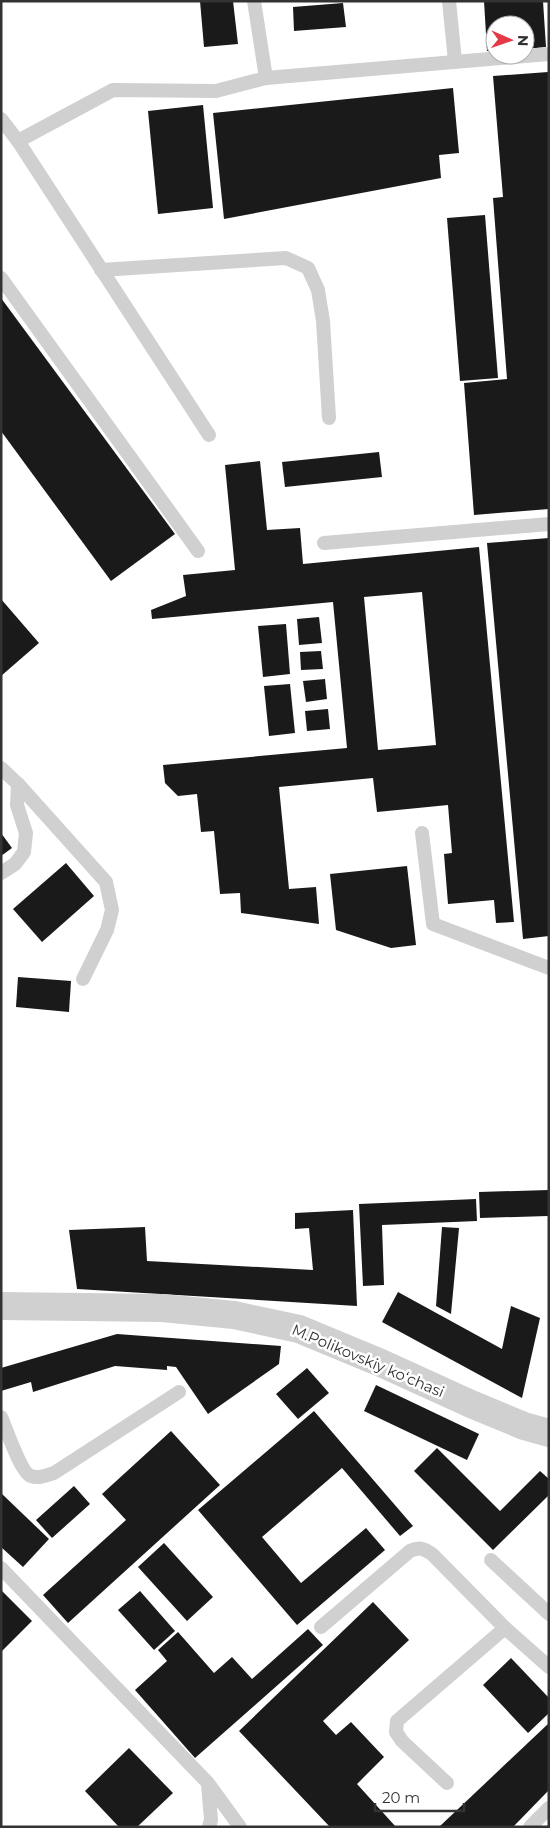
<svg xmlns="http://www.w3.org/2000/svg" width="550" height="1828" font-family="Montserrat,sans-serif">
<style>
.building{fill:#1a1a1a;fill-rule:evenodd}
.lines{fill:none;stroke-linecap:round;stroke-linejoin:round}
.service{stroke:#d0d0d0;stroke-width:14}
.minor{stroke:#d0d0d0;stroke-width:28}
.labels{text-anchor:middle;stroke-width:5;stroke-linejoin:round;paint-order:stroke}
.street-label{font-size:15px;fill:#333;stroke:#fff}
</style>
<rect width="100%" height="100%" fill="#fff"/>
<g class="building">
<polygon points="200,1 233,1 238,44 204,47"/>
<polygon points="484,1 543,1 546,47 525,49 525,25 495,25 495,51 487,51"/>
<polygon points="343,3 346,27 294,31 293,7"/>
<polygon points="548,72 549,509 474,515 464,383 507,379 493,198 503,197 493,76"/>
<polygon points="453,88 459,153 439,155 441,178 224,219 213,113"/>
<polygon points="203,105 213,208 158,214 148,111"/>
<polygon points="485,215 498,378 460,381 447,218"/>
<polygon points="1,298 175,534 111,581 1,431"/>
<polygon points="379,452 382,477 285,487 282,462"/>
<path d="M260 461 267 530 300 528 303 564 479 547 514 922 496 923 494 900 448 904 444 854 452 853 448 805 377 812 373 778 279 787 289 889 316 887 319 924 241 913 240 893 220 894 214 831 201 832 197 794 178 796 165 783 163 765 347 748 333 602 152 619 151 610 186 596 183 575 235 570 225 465ZM422 592 436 745 378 750 364 597Z"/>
<polygon points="549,538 549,936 523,939 487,543"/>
<polygon points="1,599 39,643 1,676"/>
<polygon points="319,617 322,643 299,645 297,619"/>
<polygon points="286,624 290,674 263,677 258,626"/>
<polygon points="321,651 323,669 301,670 300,652"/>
<polygon points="325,679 327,699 306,702 303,681"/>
<polygon points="290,684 295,733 269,736 264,686"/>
<polygon points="328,709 330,729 307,731 305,711"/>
<polygon points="1,833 12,848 1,856"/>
<polygon points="66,863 94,896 42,942 13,909"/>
<polygon points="407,866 416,945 391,948 336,930 330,874"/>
<polygon points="18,977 71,981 69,1012 16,1007"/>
<polygon points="549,1190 548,1216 480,1218 479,1192"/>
<polygon points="476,1199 477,1221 382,1225 384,1285 363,1286 359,1204"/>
<polygon points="353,1210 357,1306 77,1289 69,1230 145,1227 147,1261 313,1270 309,1228 295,1229 295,1213"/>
<polygon points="442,1227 459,1228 451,1314 436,1306"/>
<polygon points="398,1292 502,1349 511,1306 540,1318 522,1398 382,1322"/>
<polygon points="117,1334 281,1346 279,1364 208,1414 176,1367 167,1366 167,1370 115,1366 33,1392 31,1382 1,1391 1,1368"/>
<polygon points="307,1368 329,1393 298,1419 276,1394"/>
<polygon points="376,1385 479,1434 467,1460 364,1411"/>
<polygon points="314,1411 413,1526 400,1536 342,1468 262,1537 301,1583 366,1528 385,1550 297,1625 198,1510"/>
<polygon points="171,1431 220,1485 68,1623 43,1595 126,1520 102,1494"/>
<polygon points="437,1448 500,1511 540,1471 549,1479 549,1495 493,1550 414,1471"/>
<polygon points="74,1486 90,1504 52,1538 36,1520"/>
<polygon points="1,1493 49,1539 23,1567 1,1547"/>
<polygon points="164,1543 213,1597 187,1621 138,1567"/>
<polygon points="1,1590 32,1621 1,1652"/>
<polygon points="140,1591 175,1631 154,1650 118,1610"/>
<polygon points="373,1602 409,1640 323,1721 336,1735 351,1722 384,1757 357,1784 396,1827 330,1827 239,1731"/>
<polygon points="308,1629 323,1645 195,1758 135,1690 167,1661 158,1650 178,1632 214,1673 232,1657 252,1679"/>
<polygon points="511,1658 549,1698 549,1713 528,1733 483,1685"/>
<polygon points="549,1723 549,1790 513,1827 439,1827"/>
<polygon points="129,1748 173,1793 137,1827 119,1827 85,1791"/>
</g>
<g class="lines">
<g class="service">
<polyline points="254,1 266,78"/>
<polyline points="449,1 455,61"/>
<polyline points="1,119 18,141 113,90 216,91 266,78 549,54"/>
<polyline points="18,141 209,435"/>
<polyline points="101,270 286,258 308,268 318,290 323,321 329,418"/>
<polyline points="1,278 198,551"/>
<polyline points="324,543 549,524"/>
<polyline points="1,768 18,784 17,805 26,833 24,852 15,864 1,873"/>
<polyline points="18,784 106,882 112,910 107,930 83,979"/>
<polyline points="422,833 433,924 549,968"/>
<path d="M1 1417C6 1428 21 1473 31 1476 39 1479 47 1475 54 1473L179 1392"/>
<polyline points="491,1560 549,1614"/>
<polyline points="1,1568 208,1783 240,1827"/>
<path d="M321 1627 410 1551C419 1547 423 1548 432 1554L505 1628 549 1667"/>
<polyline points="447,1783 402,1741 396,1732 397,1721 505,1628"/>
<polyline points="208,1784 211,1820 209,1827"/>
<polyline points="530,1827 549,1808"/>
</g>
<polyline class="minor" points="1,1306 162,1308 234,1315 299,1329 381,1363 471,1404 524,1426 549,1433"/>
</g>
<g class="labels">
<g class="street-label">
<text transform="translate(368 1361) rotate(23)" y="5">M.Polikovskiy koʻchasi</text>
</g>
</g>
<rect width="550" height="1828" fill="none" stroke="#333333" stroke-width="5"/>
<g transform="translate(510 40) rotate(92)"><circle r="24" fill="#ffffff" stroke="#adadad"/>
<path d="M0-4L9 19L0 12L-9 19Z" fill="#e63946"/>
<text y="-8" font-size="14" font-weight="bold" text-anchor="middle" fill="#333333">N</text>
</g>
<path d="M375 1803v8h89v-8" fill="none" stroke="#333333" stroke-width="2.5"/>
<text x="382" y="1803" font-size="15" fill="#333333" stroke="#ffffff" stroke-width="4" paint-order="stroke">20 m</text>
</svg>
